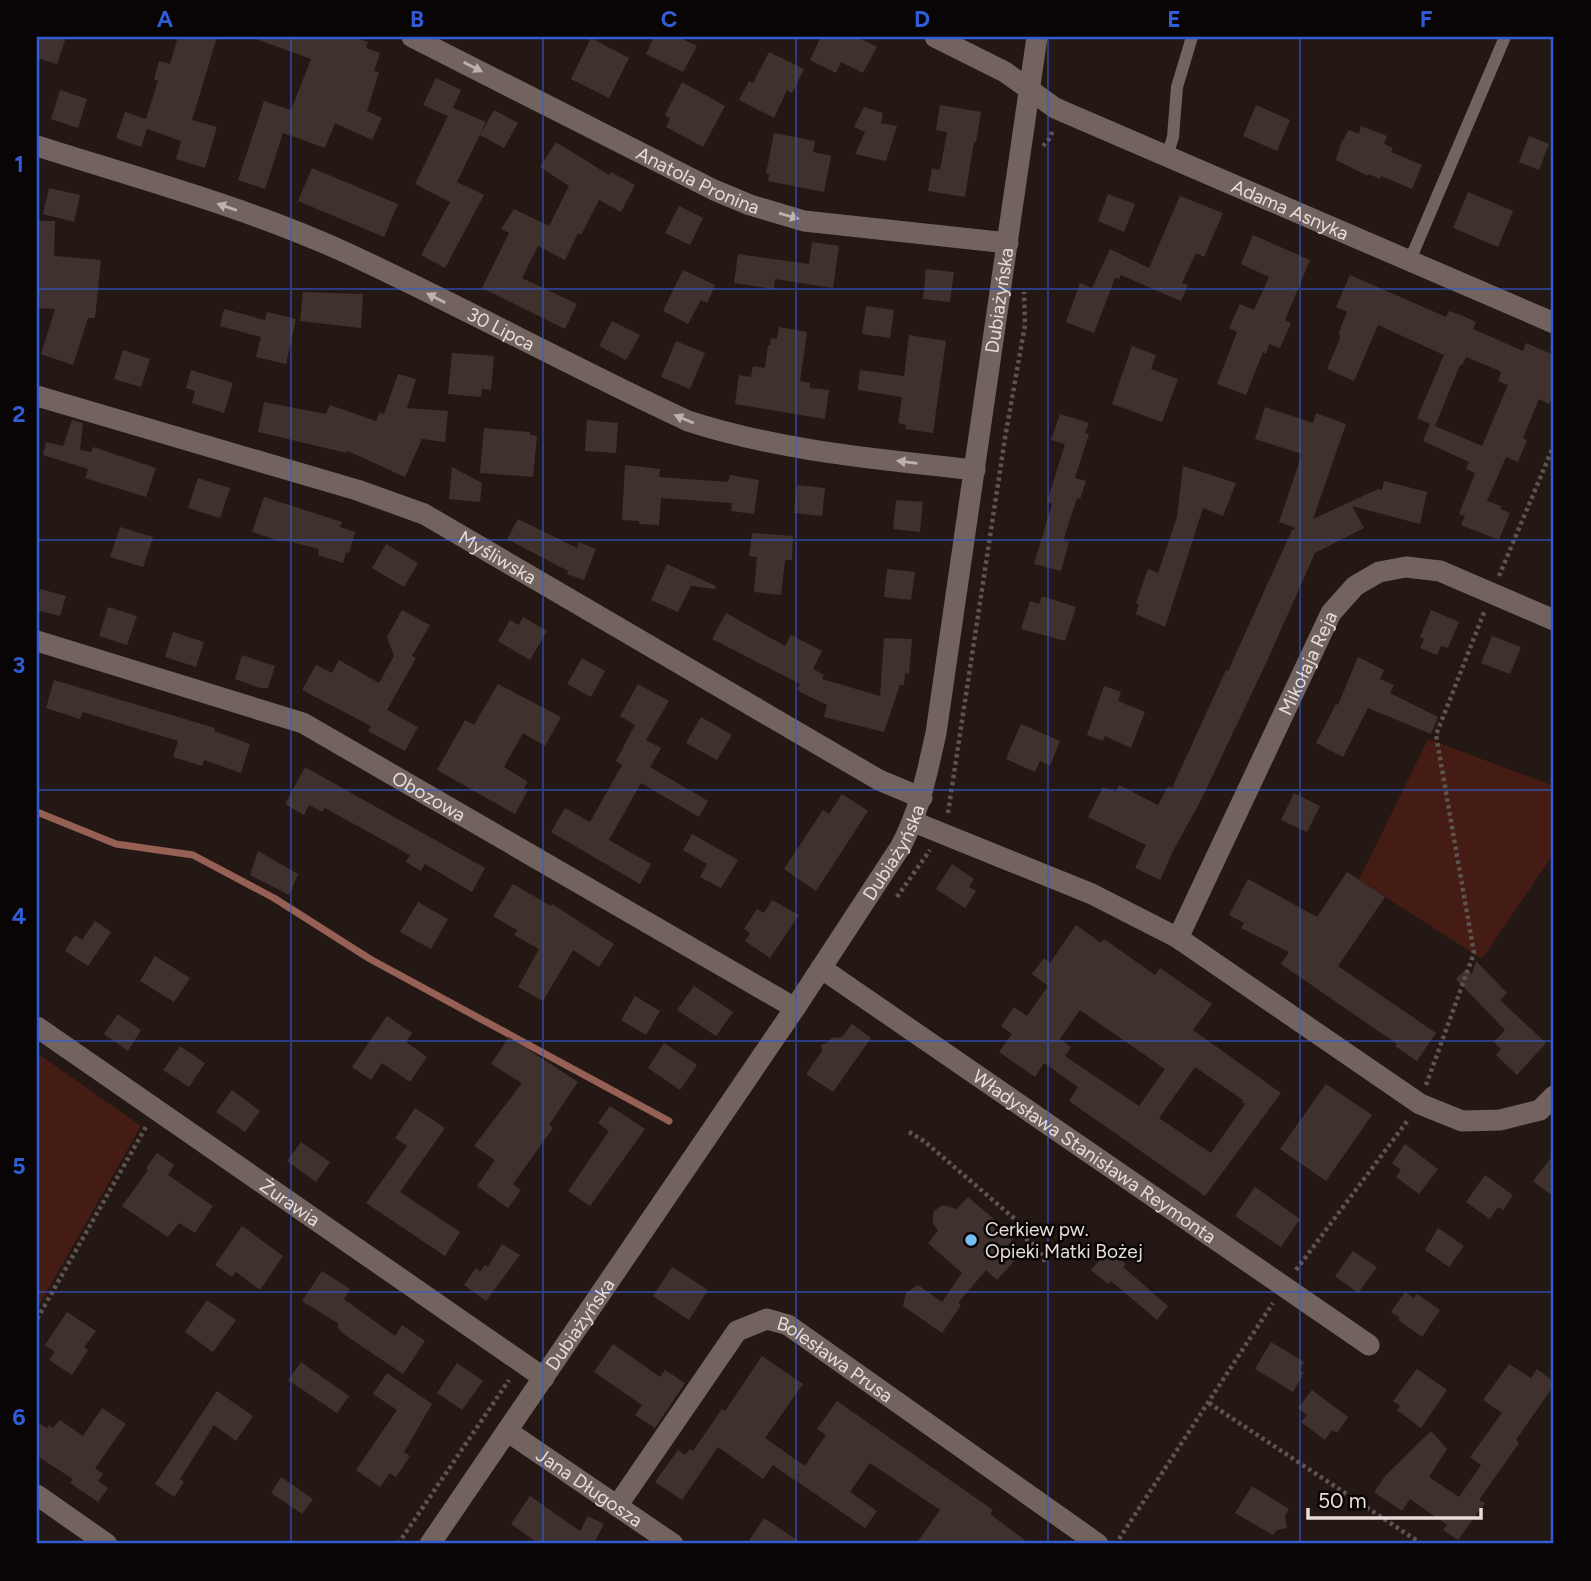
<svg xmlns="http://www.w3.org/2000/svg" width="1591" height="1581" font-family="Figtree,sans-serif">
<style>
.green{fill:#451c13}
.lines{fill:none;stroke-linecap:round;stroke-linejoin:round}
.stream{stroke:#976054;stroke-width:7}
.building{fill:#3f322e;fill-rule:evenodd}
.path{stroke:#5e5350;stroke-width:4.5;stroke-dasharray:3.5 3.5;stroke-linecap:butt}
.lane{stroke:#72635f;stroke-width:12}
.street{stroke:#72635f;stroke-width:21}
.secondary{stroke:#72635f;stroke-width:21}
.oneway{fill:#bdb2af}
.grid{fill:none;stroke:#315cd8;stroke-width:2;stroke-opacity:0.55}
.poi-dot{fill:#78bff8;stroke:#090504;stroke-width:2.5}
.labels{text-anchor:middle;stroke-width:5;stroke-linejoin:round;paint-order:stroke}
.street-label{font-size:19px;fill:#e6dcda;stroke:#090504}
.poi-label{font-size:19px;fill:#e6dcda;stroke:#090504;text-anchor:start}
.neatline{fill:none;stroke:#315cd8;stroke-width:2.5}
.grid-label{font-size:23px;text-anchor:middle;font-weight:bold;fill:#315cd8}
</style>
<rect width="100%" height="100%" fill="#241815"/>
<g class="green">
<polygon points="1428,739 1554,786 1554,853 1482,959 1359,880"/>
<polygon points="37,1053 141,1126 37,1309"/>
</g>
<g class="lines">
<polyline class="stream" points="37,812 116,844 193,855 274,898 370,959 669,1121"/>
</g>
<g class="building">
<polygon points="37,37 66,37 57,64 37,58"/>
<polygon points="178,37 217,37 192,120 217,127 205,168 176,159 181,141 147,129 141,147 116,138 125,112 146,119 158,81 154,79 159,61 170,64"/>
<polygon points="256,37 355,37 368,42 366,48 380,53 374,71 379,72 367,111 382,118 372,140 335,123 325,148 283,133 265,189 238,180 264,101 291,110 311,59 256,39"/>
<polygon points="654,37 678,37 697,46 683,72 646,54"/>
<polygon points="821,37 857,37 877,47 863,73 841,62 836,73 810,60"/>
<polygon points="591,38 629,58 609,98 571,79"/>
<polygon points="769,52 804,69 792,93 787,90 774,118 739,100 749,81 753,83"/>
<polygon points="436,78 461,90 453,108 486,122 457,182 484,195 445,268 421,255 450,202 415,184 448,116 423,105"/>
<polygon points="682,82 725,106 703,147 666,127 670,118 665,115"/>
<polygon points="60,90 87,99 78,128 51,119"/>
<polygon points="940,105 981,112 976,142 974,142 965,197 928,191 932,168 940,170 947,132 936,130"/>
<polygon points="1256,105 1290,120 1277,151 1243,136"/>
<polygon points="864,107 883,113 881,123 897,126 886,161 855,154 865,132 854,127"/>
<polygon points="494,110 518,123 504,148 480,135"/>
<polygon points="1361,126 1387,136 1384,144 1393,148 1391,152 1422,165 1412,189 1381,176 1380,179 1369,174 1368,176 1336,160 1341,143 1349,130 1359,134"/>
<polygon points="774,133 815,141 813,152 831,156 824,192 768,181 769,174 766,174"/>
<polygon points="1529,136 1549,144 1539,170 1519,162"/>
<polygon points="556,142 609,175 611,172 635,185 621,212 599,200 581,235 578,233 565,260 538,246 522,278 577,304 565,329 482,288 509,233 501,229 514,209 549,226 569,186 540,167"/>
<polygon points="312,168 398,204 384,237 298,201"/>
<polygon points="49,188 80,195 74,222 43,214"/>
<polygon points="1468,192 1513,211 1498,247 1453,228"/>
<polygon points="1108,194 1135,204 1124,232 1098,221"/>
<polygon points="1180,196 1223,213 1204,257 1196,253 1182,283 1188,285 1181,301 1121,275 1119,279 1115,278 1094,333 1066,322 1080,283 1092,288 1110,249 1149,268"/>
<polygon points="679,206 703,218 690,245 665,233"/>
<polygon points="37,221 55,221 54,256 101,260 95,318 88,318 73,365 41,354 55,309 37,308"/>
<polygon points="1253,235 1310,260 1285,320 1291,323 1280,348 1269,344 1266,354 1263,352 1246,395 1217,384 1237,332 1229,328 1240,304 1254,310 1269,277 1241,264"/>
<polygon points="812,242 839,246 833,288 775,279 774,289 734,283 738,254 809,264"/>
<polygon points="926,269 954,272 950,302 923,299"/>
<polygon points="683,270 715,285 707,303 701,300 688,324 663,311"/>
<path d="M1350 275 1446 317 1449 311 1461 315 1476 322 1473 329 1523 351 1526 343 1554 355V392L1549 404 1539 399 1523 438 1527 440 1518 462 1506 457 1487 501 1501 506 1500 509 1510 513 1499 540 1461 525 1465 516 1459 514 1475 473 1466 469 1469 462 1423 441 1430 424 1417 418 1444 355 1378 325 1354 381 1327 369 1340 339 1339 332 1347 312 1336 307ZM1466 357 1500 371 1501 373 1498 381 1508 385 1482 446 1435 426 1460 365H1462Z"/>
<polygon points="303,292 363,294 361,328 300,321"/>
<polygon points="866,306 894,310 890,338 862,334"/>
<polygon points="224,309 265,320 267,312 296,319 286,364 256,357 261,337 220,326"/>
<polygon points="612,321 640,335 626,360 599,346"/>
<polygon points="779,327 807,332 800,381 810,383 810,388 829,390 825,419 735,404 739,375 751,377 753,366 765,368 768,345 770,345 771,338 777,339"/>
<polygon points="909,335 946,341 933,433 905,429 906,425 898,423 902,397 858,390 860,370 904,376"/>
<polygon points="676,341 705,353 690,389 661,377"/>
<polygon points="1132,346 1156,355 1151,369 1178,379 1162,422 1112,404"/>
<polygon points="123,350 150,359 141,387 114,379"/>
<polygon points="452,353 494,356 491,390 482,389 481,397 448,394"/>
<polygon points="191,370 233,383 224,413 192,403 195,391 186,388"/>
<polygon points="398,374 416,379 407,408 448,411 445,442 422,439 405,477 348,451 347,453 258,432 264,402 326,414 330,405 376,421 380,412 384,414"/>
<polygon points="1265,407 1313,423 1316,413 1346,424 1313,519 1378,489 1382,490 1384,481 1427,492 1420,524 1352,506 1364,528 1315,553 1267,661 1201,800 1172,853 1160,880 1135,868 1146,845 1088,817 1103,787 1116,792 1119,785 1158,805 1168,786 1172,788 1226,670 1228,671 1292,530 1296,528 1279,522 1302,454 1255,439"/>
<polygon points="1060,414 1089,423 1085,433 1089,434 1075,478 1086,481 1080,499 1077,498 1063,541 1069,542 1061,571 1034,564 1052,504 1047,502 1065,444 1051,440"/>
<polygon points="72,420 83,423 80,450 91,452 93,447 156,468 146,497 85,478 88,469 43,455 46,442 63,446"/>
<polygon points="587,420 618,423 616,453 585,451"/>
<polygon points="484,428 530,432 530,435 537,436 533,477 480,473"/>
<polygon points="625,465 660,469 659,477 728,482 730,475 759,480 754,514 731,511 732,503 661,498 659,525 639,524 639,521 622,520"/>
<polygon points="1183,466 1236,483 1223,516 1203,508 1165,627 1136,614 1139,604 1136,603 1148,569 1158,573 1177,517"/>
<polygon points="452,467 482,483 480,502 449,499"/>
<polygon points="198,478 230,488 220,518 188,508"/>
<polygon points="797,485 825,488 822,516 794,513"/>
<polygon points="264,497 342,522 340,527 355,532 349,553 346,552 343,563 318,555 319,549 284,540 284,542 252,532"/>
<polygon points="896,500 923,502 920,532 893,529"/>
<polygon points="518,519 577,548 579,542 596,549 584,580 567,574 568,571 507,539"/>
<polygon points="120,527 153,537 143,567 110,557"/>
<polygon points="752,533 793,536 792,560 785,560 781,595 754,592 757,557 749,556"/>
<polygon points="386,544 418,563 404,587 372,568"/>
<polygon points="667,564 716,586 715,589 691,586 678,612 651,600"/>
<polygon points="887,569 915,572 911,600 884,597"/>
<polygon points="40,589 66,596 60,616 37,610"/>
<polygon points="1042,596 1076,607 1065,641 1021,629 1030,601 1039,604"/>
<polygon points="108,607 137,616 127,645 99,636"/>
<polygon points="402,610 430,625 412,656 416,658 387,710 418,727 405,751 368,731 371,726 302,690 316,665 332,673 339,660 379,683 394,656 387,637"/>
<polygon points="1431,610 1459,622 1448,648 1441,646 1437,655 1420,648 1424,639 1420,637"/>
<polygon points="726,613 785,646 791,635 822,651 813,669 824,675 822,679 880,696 884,638 912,639 909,674 905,673 904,685 900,685 884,732 824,717 827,705 800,692 797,689 800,684 712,639"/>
<polygon points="523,617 547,631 530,660 498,641 510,620 519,625"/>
<polygon points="173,632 204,642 196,667 165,657"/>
<polygon points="1492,636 1521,647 1510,674 1481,663"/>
<polygon points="242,655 275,666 268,688 260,688 235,679"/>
<polygon points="1358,657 1384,670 1380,679 1394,685 1390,693 1438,717 1431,734 1368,708 1343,757 1316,743 1336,704 1338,705"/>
<polygon points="582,658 605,671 591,697 567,684"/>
<polygon points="54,680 215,728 214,731 250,744 241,773 204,760 202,766 173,757 178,741 83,712 80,719 46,708"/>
<polygon points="498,684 561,717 545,746 523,733 504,767 528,782 524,788 528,790 515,814 437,770 465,720 474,725"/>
<polygon points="638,684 669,701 646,740 661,748 650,767 708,801 699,817 641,783 609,840 651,864 640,884 551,832 565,808 590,822 622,765 616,761 635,725 620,716"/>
<polygon points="1104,686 1121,692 1118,701 1145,712 1131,748 1105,736 1103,741 1087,735"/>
<polygon points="701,717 732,735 717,760 686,743"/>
<polygon points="1021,724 1060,741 1050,766 1040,761 1035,772 1006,759"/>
<polygon points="305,767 485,868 472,892 425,864 421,871 406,862 410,855 325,808 322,812 309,805 304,815 285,804"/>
<polygon points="1294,793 1320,806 1307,832 1281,820"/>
<polygon points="842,794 868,811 816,891 784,869 823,810 829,814"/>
<polygon points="692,834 738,860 721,888 700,877 707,864 683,850"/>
<polygon points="258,851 298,874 289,895 250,875"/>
<polygon points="952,864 974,879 969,887 976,891 965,908 936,889"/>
<polygon points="1347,872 1385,897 1338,966 1436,1033 1417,1061 1395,1046 1397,1044 1281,964 1289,952 1241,928 1244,923 1229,915 1248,879 1317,917"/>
<polygon points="513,884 551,906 552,904 614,944 599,967 573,950 543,1001 518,987 539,949 514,935 517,930 493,916"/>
<polygon points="772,900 799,915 770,958 745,941 750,933 744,929 757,909 764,913"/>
<polygon points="418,902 448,919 431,949 400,932"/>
<polygon points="95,921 111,932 88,966 65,951 75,935 82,940"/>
<path d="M1076 925 1101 943 1104 939 1155 975 1160 968 1212 1004 1193 1030 1281 1093 1205 1196 1069 1101 1078 1087 1044 1063 1035 1077 999 1052 1012 1034 1001 1026 1014 1007 1027 1016 1048 986 1032 974 1044 958 1050 963ZM1080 1010 1165 1069 1139 1106 1065 1056 1071 1047 1060 1039ZM1195 1067 1243 1100 1242 1102 1245 1104 1211 1153 1159 1118Z"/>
<polygon points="155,956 190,978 174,1002 140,981"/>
<polygon points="1476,961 1507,993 1500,1000 1546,1043 1517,1075 1496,1055 1501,1049 1494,1042 1505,1030 1456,979 1466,969 1472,974"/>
<polygon points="694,986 733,1012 716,1036 677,1010"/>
<polygon points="635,996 660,1011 646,1035 621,1020"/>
<polygon points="118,1014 141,1030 128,1051 104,1034"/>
<polygon points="387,1016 412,1033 406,1042 427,1057 410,1082 382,1063 371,1080 352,1067"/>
<polygon points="852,1024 871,1038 833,1092 806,1074 822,1051 821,1045 827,1043 831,1038 842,1037"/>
<polygon points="509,1037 578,1082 549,1125 553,1128 513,1184 521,1190 508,1208 477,1186 495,1160 474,1146 522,1083 491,1064"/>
<polygon points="664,1043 697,1065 680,1090 648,1068"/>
<polygon points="180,1046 205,1063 189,1087 163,1070"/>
<polygon points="1326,1084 1372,1115 1326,1181 1280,1149"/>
<polygon points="232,1090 260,1111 245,1132 216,1112"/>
<polygon points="610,1106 645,1129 590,1206 568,1191 609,1131 598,1123"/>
<polygon points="415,1108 445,1128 400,1192 460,1232 445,1256 366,1203 407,1146 395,1138"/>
<polygon points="301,1142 330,1162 316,1182 287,1161"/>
<polygon points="1405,1144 1438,1169 1419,1194 1396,1177 1401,1170 1392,1163"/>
<polygon points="157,1153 174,1165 168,1175 213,1206 195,1233 179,1223 168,1237 122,1206 148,1170 146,1168"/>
<polygon points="1554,1154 1554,1197 1533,1181"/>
<polygon points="1485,1175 1513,1195 1503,1210 1498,1207 1490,1219 1466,1202"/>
<polygon points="1255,1187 1300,1219 1281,1247 1235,1216"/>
<polygon points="968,1197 1015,1237 1003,1250 1015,1260 997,1280 986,1270 958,1303 961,1305 942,1333 903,1306 906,1293 918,1285 942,1302 962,1273 928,1243 938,1231 933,1223 933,1214 935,1210 943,1205 957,1209"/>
<polygon points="242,1226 283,1256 260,1290 236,1272 232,1277 215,1265"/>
<polygon points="1438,1228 1464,1246 1449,1267 1425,1250"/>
<polygon points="502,1244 520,1255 486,1301 464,1285 476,1268 480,1272 485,1265 488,1267"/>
<polygon points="1109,1249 1126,1264 1123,1267 1168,1306 1157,1320 1111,1281 1108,1284 1091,1270"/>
<polygon points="1353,1251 1377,1267 1358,1293 1335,1276"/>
<polygon points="672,1267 708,1290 689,1320 653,1296"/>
<polygon points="322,1271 350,1289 344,1299 395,1336 402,1325 425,1341 403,1374 345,1335 337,1327 339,1324 302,1301"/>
<polygon points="1405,1292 1414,1298 1417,1294 1440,1310 1422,1337 1398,1320 1400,1318 1391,1312"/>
<polygon points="207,1300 236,1320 213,1352 185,1332"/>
<polygon points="67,1312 96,1331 84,1347 88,1350 72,1375 49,1360 55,1352 45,1345"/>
<polygon points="1271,1342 1304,1362 1300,1370 1304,1372 1293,1392 1255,1369"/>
<polygon points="613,1344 660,1377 665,1370 685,1383 655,1428 635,1415 642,1405 594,1372"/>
<polygon points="762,1356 803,1384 765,1438 805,1466 794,1480 773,1465 763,1479 718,1447 682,1500 655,1482 678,1450 685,1455 690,1449 693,1451 722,1409 725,1411"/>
<polygon points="301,1362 349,1396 337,1413 288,1380"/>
<polygon points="457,1363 483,1381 462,1410 437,1393"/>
<polygon points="1509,1364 1531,1378 1537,1369 1554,1382 1554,1385 1516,1440 1519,1443 1479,1500 1485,1503 1458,1540 1443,1530 1447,1525 1410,1499 1402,1511 1374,1492 1386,1475 1431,1431 1447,1449 1429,1477 1459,1497 1481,1465 1470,1457 1502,1413 1483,1400"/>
<polygon points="1417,1369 1447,1390 1421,1428 1397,1410 1400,1406 1393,1401"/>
<polygon points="387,1373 432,1404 404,1452 410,1456 396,1477 390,1473 380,1487 356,1470 397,1410 373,1394"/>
<polygon points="1312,1390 1348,1417 1337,1433 1332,1430 1325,1440 1301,1422 1307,1415 1298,1408"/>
<polygon points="217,1391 253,1416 236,1441 214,1425 180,1479 184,1482 174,1497 155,1484"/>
<polygon points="837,1401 993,1510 990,1514 1030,1544 916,1544 940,1510 870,1463 850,1492 877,1511 865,1528 795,1480 826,1435 817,1429"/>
<polygon points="102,1408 126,1424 95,1468 103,1474 98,1481 108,1488 98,1502 70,1483 73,1479 37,1456 37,1422 47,1428 49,1425 53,1428 60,1420 83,1436"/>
<polygon points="281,1477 313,1499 302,1514 271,1493"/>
<polygon points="1252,1486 1289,1509 1285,1516 1287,1528 1277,1530 1273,1535 1235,1513"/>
<polygon points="530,1496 580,1531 588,1516 604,1524 595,1541 599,1544 539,1544 511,1524"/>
<polygon points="764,1518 803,1544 747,1544"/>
</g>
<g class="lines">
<g class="path">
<polyline points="1043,146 1051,137 1052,130"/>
<polyline points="1499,576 1554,445"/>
<polyline points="948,813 1005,438 1025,325 1024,292"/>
<polyline points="897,897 930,850"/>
<polyline points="1426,1085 1474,953 1436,735 1485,610"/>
<polyline points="909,1132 924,1141 1023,1226 1025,1238 1041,1251 1045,1262"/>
<polyline points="1296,1270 1408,1120"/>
<polyline points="37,1319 147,1125"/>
<polyline points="1209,1403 1422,1544"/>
<polyline points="1119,1539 1273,1303"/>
<polyline points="398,1544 509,1380"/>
</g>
<g class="lane">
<polyline points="1167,156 1173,137 1177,87 1192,37"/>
<polyline points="1410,260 1505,37"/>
</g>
<g class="street">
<path id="s1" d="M412 37 714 190 750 205 804 221 1008 243"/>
<path id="s2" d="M935 37 1005 72 1055 108 1554 323"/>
<path id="s3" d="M37 146C141 179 249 208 349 254 463 307 574 368 688 421 780 451 879 459 975 470"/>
<path id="s4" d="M37 396 357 490 424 514 879 780 922 798"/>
<path id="s5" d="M37 641 303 723 795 1008"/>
<polyline points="914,822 1092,894 1178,938 1420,1104 1462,1121 1500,1120 1540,1110 1554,1096"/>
<path id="s6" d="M1178 938 1331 613 1355 586 1379 572 1406 567 1440 571 1554 620"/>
<path id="s7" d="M821 968 1369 1345"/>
<path id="s8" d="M37 1027 544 1378"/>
<path id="s9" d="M507 1431 673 1544"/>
<polyline points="37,1495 107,1544"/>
<path id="s10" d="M617 1506 737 1331 767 1319 788 1325 1098 1544"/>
</g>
<path class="secondary" id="s11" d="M430 1544 795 1008 901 846C920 810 927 773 936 733L1037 37"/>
</g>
<defs><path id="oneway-solid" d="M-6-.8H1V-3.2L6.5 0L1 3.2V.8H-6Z" transform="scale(1.75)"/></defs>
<g class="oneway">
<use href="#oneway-solid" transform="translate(473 67) rotate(27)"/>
<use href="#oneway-solid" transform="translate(227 207) rotate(-161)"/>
<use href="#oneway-solid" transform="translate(789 216) rotate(16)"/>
<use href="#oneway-solid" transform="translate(436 298) rotate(-153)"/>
<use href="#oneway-solid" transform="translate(684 419) rotate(-157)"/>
<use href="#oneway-solid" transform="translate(907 462) rotate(-173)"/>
</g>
<path class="grid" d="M291 37V1544M543 37V1544M796 37V1544M1048 37V1544M1300 37V1544M37 289H1554M37 540H1554M37 790H1554M37 1041H1554M37 1292H1554"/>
<circle class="poi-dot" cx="971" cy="1240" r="7"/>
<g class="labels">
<g class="street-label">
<text dy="7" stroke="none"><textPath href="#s1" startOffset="320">Anatola Pronina</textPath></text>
<text dy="7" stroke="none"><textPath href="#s2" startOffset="396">Adama Asnyka</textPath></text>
<text dy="7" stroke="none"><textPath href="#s11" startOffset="1398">Dubiażyńska</textPath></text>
<text dy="7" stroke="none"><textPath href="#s3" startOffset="500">30 Lipca</textPath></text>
<text dy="7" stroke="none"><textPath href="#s4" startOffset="490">Myśliwska</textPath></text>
<text dy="7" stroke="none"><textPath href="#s6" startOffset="304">Mikołaja Reja</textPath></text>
<text dy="7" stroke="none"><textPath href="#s5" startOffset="424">Obozowa</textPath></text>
<text dy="7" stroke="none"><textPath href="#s11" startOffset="833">Dubiażyńska</textPath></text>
<text dy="7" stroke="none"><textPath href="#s7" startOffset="332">Władysława Stanisława Reymonta</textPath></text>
<text dy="7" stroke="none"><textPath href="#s8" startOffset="308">Żurawia</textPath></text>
<text dy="7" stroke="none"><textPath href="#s11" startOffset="266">Dubiażyńska</textPath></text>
<text dy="7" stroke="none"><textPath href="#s10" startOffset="324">Bolesława Prusa</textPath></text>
<text dy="7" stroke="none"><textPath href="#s9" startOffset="100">Jana Długosza</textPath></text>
</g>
<g class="poi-label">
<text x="985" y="1236">Cerkiew pw.<tspan x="985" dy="22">Opieki Matki Bożej</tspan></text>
</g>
</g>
<rect width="1591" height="1581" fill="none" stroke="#090504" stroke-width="77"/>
<path d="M1308 1508v10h173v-10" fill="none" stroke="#e6dcda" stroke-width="3.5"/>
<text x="1318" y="1508" font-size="21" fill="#e6dcda" stroke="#090504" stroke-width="5" paint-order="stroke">50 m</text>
<rect x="38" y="38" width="1514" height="1504" class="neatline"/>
<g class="grid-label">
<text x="165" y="27">A</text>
<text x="417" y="27">B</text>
<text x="669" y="27">C</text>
<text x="922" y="27">D</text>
<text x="1174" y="27">E</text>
<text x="1426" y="27">F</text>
<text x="19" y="172">1</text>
<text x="19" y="422">2</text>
<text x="19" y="673">3</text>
<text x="19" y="924">4</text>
<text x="19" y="1174">5</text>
<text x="19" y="1425">6</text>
</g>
</svg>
